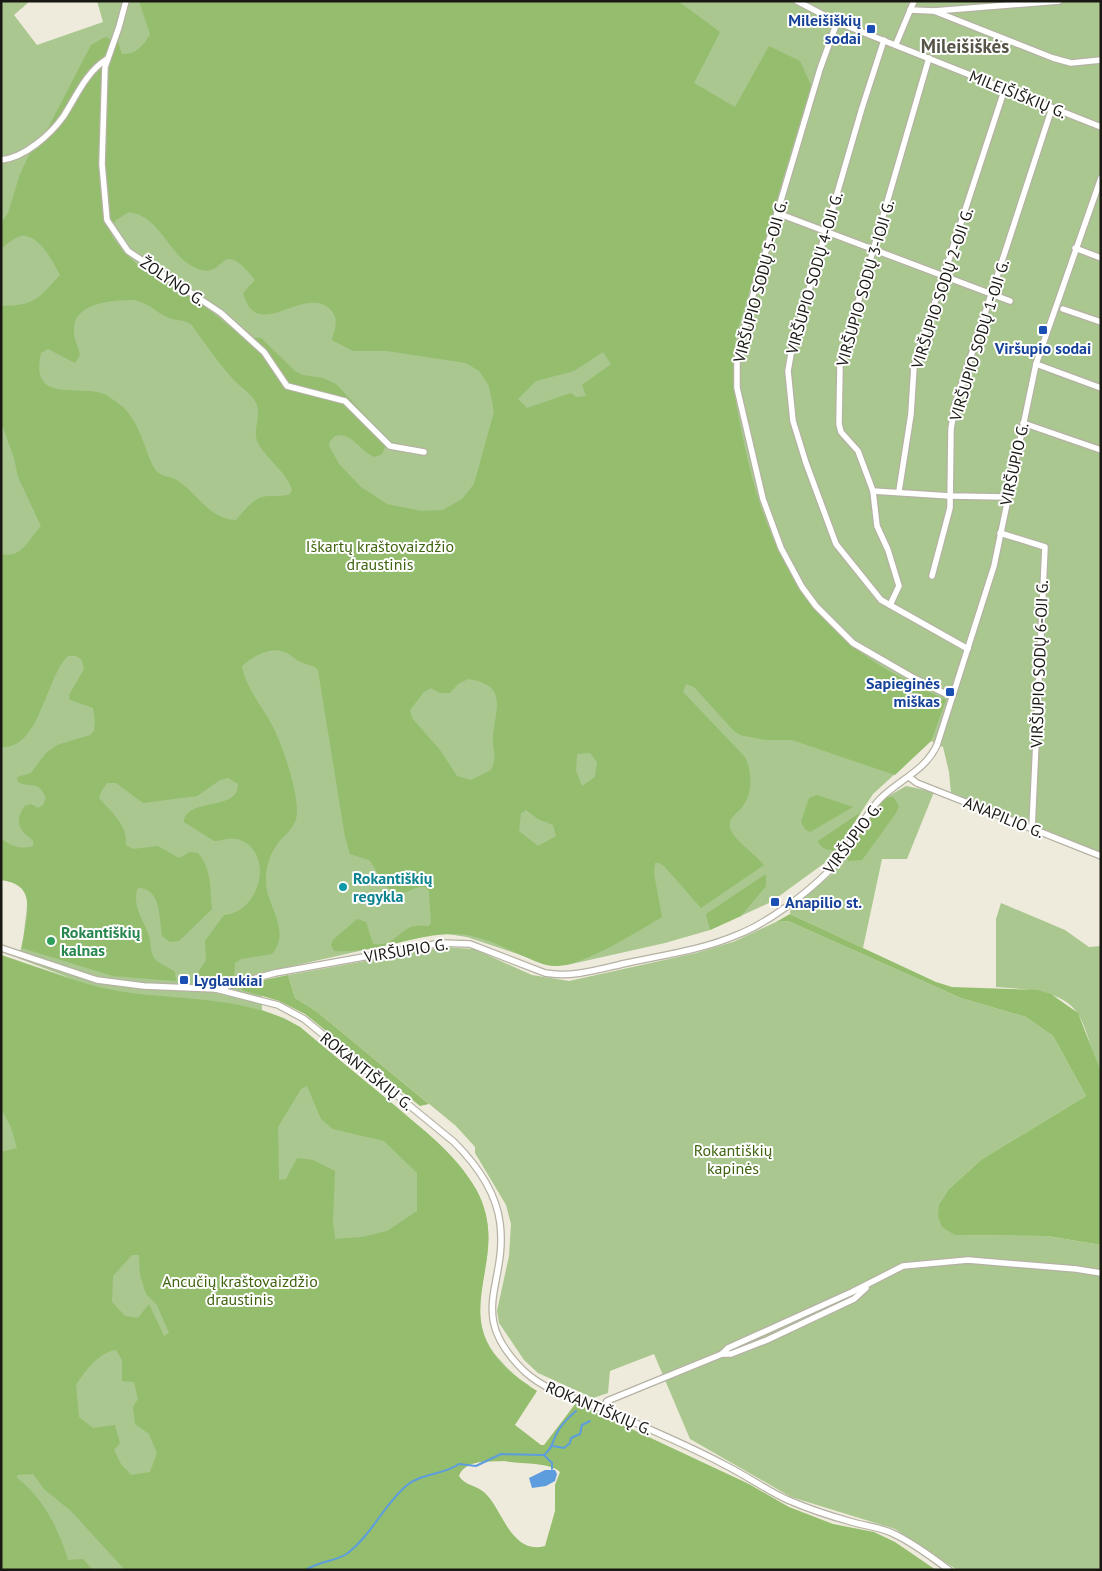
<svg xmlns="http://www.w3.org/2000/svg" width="1102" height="1571" font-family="'PT Sans',sans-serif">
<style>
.green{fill:#a9c78f}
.forest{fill:#94bd6d;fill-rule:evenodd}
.water{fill:#5d9ddd}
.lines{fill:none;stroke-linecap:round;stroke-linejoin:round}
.stream{stroke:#5d9ddd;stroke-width:2}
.minor-casing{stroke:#b5b2a4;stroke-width:8}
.minor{stroke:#fff;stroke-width:5.5}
.transit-dot{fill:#1a4fb4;stroke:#fff;stroke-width:2}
.culture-dot{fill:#0f9aa8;stroke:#fff;stroke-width:2}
.leisure-dot{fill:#2e9e5b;stroke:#fff;stroke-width:2}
.labels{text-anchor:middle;stroke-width:4;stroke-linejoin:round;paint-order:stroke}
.transit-label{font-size:16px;font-weight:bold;fill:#164399;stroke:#fff;text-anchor:end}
.street-label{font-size:16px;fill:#1a1813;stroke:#fff}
.park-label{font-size:16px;fill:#3f630e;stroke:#fff}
.culture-label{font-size:16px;font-weight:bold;fill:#0d838f;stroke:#fff;text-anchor:start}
.leisure-label{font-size:16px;font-weight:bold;fill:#27864d;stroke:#fff;text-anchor:start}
.quarter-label{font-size:19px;font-weight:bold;fill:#575447;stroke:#fff}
</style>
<rect width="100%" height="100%" fill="#efebdc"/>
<g class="green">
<path d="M1 1H30L14 15 37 45 103 22 97 1H1101V860L1100 854 951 793 949 772 943 747 931 741 873 794 836 851 826 862 771 902 710 930 665 943 567 965 553 966 467 937 440 933 261 973 262 1010 284 1018 300 1027C329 1052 358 1076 388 1100 428 1134 472 1164 486 1217 498 1264 461 1308 494 1353 505 1366 515 1377 530 1386L446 1471 525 1570H1V955L70 978 18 958C22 946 24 935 25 923 28 899 32 884 1 880Z"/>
<polygon points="906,786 934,792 907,859 882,859 863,948 790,914 791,906 831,875 893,797 887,797"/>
<path d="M1001 903 1065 930 1089 947 1101 946V1072C1091 1054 1089 1032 1078 1014 1063 989 1021 989 996 987V919Z"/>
<polygon points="788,921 961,998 1026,1017 1053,1036 1086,1096 982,1159 950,1188 955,1235 1047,1236 1101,1245 1101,1570 957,1570 895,1529 791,1497 690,1439 654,1354 610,1371 608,1393 593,1398 538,1373 524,1360 499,1323 497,1311 509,1256 511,1224 506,1205 475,1153 475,1147 456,1126 316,1011 295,998 288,975 442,947 474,949 532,975 569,981 696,953 733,942 776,922"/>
</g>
<g class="forest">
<path d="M139 1H678L720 32 694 83 735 107 769 46 800 61 811 85 737 332C728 377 736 404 745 448 766 546 806 626 898 676 913 685 930 692 946 700L931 741 895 775 792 740H765L740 735 734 731 694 687 686 684 683 692 745 757C752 772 753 792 743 806 738 813 728 817 730 828 733 839 756 855 764 865L701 908 664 866 659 863H655L654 874 662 917C638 931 582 967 555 966 544 966 533 960 523 956 501 946 479 934 454 934 413 934 376 954 334 951L331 945 333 940 357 919 366 922 373 944C391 947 397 934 409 928 414 925 423 926 429 926L431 923 429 891 425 887C417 886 413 890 406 892 385 898 379 871 369 860L350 854 345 837 318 670C312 664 309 666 301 662 295 660 291 654 285 652 270 646 252 657 242 666 246 689 263 707 273 727 283 747 297 789 297 811 297 827 287 832 278 843 270 853 265 869 266 882 266 906 292 930 272 954L241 959 235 963 234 977 212 982 193 981 206 960 205 941 224 915C261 913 276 850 237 839 231 837 220 841 214 841L184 822C186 797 239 812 238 784L228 778 220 780 197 796 143 803 116 783H107L102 790 99 798C111 812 128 825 126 845L133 849 158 846 179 858 190 852 198 853C212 870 210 889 212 909L179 941 170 942 162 936C159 920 162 888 138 888 131 905 144 921 149 936 151 942 150 950 153 956 157 964 168 966 175 972L176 981 113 976 22 948C25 920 41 885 1 880V838C9 846 21 850 33 846V840C18 830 14 820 25 806L31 804 38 808 43 805 46 798C38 779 31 789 18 782L17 777 31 773 46 753 57 745 90 735 94 731 95 722 93 708 70 700 69 695 84 669 82 660 76 656H68C45 678 40 750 1 747V554C22 559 28 540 41 526L18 477 14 458 1 422V306C36 305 37 300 60 275 54 263 38 232 21 236 13 238 7 244 1 249V223L8 213 20 174 29 155 47 130 91 45 105 37 118 42 122 54C136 55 144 45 150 34ZM129 212C164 217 169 262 202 270 226 276 220 236 255 280L243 293C257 344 303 285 329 308 340 318 335 328 332 340L353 351H387L466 363 479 371 489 386 494 412 474 484 462 499 443 510 421 511 387 504 361 487 339 464 329 446 330 441 335 436C352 431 360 452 375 457L382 454 386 445 384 436 336 384 323 378 303 375 295 371 261 338 243 337 193 297 138 265 124 252 113 238 110 229 116 220ZM133 300C149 303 152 309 165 316 173 321 183 319 191 324 205 343 218 363 234 380 241 388 253 394 257 405 261 418 252 431 258 443 267 460 287 472 292 490L290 494C280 498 269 494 259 498 251 502 242 513 236 520 209 519 198 494 177 480 170 476 159 477 154 468 143 446 141 425 123 407 118 403 110 397 104 394 79 384 29 405 41 353L48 349 75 363 80 355C78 345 73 339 74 328 75 302 115 300 133 300ZM603 352 611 364 582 385 586 396 576 397 571 393 527 408 518 399 536 381 574 371ZM468 679C508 685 496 707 493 736 492 750 498 756 491 770L471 780 457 776 440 750 412 718 410 710 424 692 431 688 440 693H450L458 684ZM590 753 597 762 595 777 582 786 576 771 577 754ZM526 810 538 819 553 825 556 836 538 846 519 831 521 813Z"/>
<polygon points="817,795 853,807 810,832 805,829 801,822 809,798"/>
<polygon points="887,797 893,797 899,806 896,813 862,860 848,861 846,855 876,807"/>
<path d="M861 812 836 851C828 849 821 850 818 841Z"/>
<polygon points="766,874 766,886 741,916 710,930 706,914"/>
<polygon points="790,914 936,982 952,987 1037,990 1051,994 1078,1013 1101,1072 1101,1245 1047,1236 955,1235 942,1227 938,1216 939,1205 950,1188 982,1159 1086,1096 1053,1036 1026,1017 961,998 788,921 776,922"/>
<path d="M1 955C40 968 78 984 118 991 179 1001 245 995 300 1027 331 1053 363 1079 394 1105 424 1131 456 1154 476 1189 519 1266 427 1325 537 1391L515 1425 541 1445H544L576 1403 749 1484 789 1507 833 1524 874 1532 895 1542 936 1570H125L71 1511 44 1489 33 1474 17 1475V1478C43 1497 59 1530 68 1560L83 1559 93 1570H1V1152L17 1148 11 1127 1 1109ZM307 1086 321 1119 333 1129 384 1141 417 1173V1211L387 1231 362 1237 335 1239 333 1222 335 1171 313 1160 297 1158 286 1179 279 1180 278 1127 301 1089ZM132 1255H139L140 1275 146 1294 157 1305 169 1333 164 1336 149 1304 138 1318 125 1316 112 1302 113 1276ZM116 1350 122 1360V1381L134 1382 138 1399 133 1407 135 1424 149 1434 157 1453 150 1472 131 1475 121 1464 114 1450 120 1443 115 1425 93 1428 79 1417 76 1385C85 1371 99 1352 116 1350ZM504 1461C519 1464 551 1462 560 1472L555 1485V1511L545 1546C511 1555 503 1510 485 1493 477 1485 465 1486 459 1476 465 1459 489 1462 504 1461Z"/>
<polygon points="288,975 295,998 316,1011 429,1104 420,1106 305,1014 279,1001 242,990 245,984"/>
</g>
<polygon class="water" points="545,1470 555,1470 557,1474 555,1481 546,1486 532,1488 529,1478"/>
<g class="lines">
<g class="stream">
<polyline points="553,1446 564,1448 570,1443 571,1438 580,1434 582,1425 590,1421"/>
<polyline points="544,1455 552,1463 552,1469"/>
<path d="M306 1570C319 1561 338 1561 348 1553 372 1534 384 1505 406 1486 421 1473 444 1475 459 1464L476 1466 501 1454 544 1455C553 1448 552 1442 557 1433 561 1424 569 1417 576 1411"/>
</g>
<g class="minor-casing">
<g id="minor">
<polyline points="126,1 119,27 105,67 102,164 107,220 128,251 221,313 264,352 287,386 345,401 390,446 424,452"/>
<polyline points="797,1 837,22 1101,127"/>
<polyline points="910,10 934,11 1059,1"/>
<polyline points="934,11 1053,58 1071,63 1101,60"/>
<polyline points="837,22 820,69 754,291 737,359 737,388 763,499 781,548 802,587 816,606 853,643 910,676 952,697"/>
<polyline points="884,40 862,108 792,348 788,371 793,421 806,463 836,544 881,600 968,649"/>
<polyline points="896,44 914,1"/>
<polyline points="929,58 840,364 839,424 841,432 858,451 873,491 950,496 1007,497"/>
<path d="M1 160C24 158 50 135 63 117 76 97 86 72 107 59"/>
<polyline points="777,213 1010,301"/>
<polyline points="1075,248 1101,258"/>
<polyline points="1063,309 1101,322"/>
<polyline points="1036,364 1101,388"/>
<polyline points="1023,423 1101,450"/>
<polyline points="873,491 877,526 888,550 899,586 890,605"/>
<polyline points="899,491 911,414 914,366 1005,88"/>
<polyline points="1000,533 1045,547 1032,828"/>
<polyline points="932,576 950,508 951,429 955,405 1052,108"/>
<polyline points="909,777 917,783 1101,856"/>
<path d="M1 948 97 980 144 986 216 989 278 1005 304 1019 454 1142C476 1164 496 1191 500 1223 508 1286 465 1313 524 1371 550 1395 584 1400 616 1414 652 1431 690 1446 725 1465 747 1476 766 1490 788 1500 809 1509 830 1516 852 1522 865 1526 879 1527 892 1533 912 1542 932 1557 949 1570"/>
<path d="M216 989 275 973 441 943 470 944 545 973C572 978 600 969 627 963 663 955 702 950 737 935 768 923 806 894 830 870 851 850 860 820 880 799 900 779 925 771 937 745L994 566 1036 364 1101 178"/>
<polyline points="722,1354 731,1354 767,1340 854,1299 866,1288"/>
<polyline points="603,1408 607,1401 722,1354 728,1348 852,1292 903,1266 968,1260 1076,1269 1101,1273"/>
</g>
</g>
<use href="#minor" class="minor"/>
</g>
<g class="transit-dot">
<rect x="866" y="24" width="10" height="10" rx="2.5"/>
<rect x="1038" y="325" width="10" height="10" rx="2.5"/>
<rect x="945" y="687" width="10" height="10" rx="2.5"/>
<rect x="770" y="897" width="10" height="10" rx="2.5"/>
<rect x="179" y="975" width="10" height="10" rx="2.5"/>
</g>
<circle class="culture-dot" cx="343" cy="887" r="5"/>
<circle class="leisure-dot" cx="51" cy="941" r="5"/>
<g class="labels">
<g class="transit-label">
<text x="861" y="26">Mileišiškių<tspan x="861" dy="18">sodai</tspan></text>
<text x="1043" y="354" text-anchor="middle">Viršupio sodai</text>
<text x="940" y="689">Sapieginės<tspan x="940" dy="18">miškas</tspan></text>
<text x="785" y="908" text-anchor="start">Anapilio st.</text>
<text x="194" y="986" text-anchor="start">Lyglaukiai</text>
</g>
<g class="street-label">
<text transform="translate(1018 94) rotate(22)" y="6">MILEIŠIŠKIŲ G.</text>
<text transform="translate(814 273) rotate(-74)" y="6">VIRŠUPIO SODŲ 4-OJI G.</text>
<text transform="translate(173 281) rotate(34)" y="6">ŽOLYNO G.</text>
<text transform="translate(760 281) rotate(-75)" y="6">VIRŠUPIO SODŲ 5-OJI G.</text>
<text transform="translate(865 283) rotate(-74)" y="6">VIRŠUPIO SODŲ 3-IOJI G.</text>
<text transform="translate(942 288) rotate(-72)" y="6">VIRŠUPIO SODŲ 2-OJI G.</text>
<text transform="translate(979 340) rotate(-73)" y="6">VIRŠUPIO SODŲ 1-OJI G.</text>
<text transform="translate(1014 464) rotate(-78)" y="6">VIRŠUPIO G.</text>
<text transform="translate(1039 664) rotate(-88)" y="6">VIRŠUPIO SODŲ 6-OJI G.</text>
<text transform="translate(1004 817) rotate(22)" y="6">ANAPILIO G.</text>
<text transform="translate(852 838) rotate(-53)" y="6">VIRŠUPIO G.</text>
<text transform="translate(406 950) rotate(-9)" y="6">VIRŠUPIO G.</text>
<text transform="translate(367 1071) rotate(39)" y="6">ROKANTIŠKIŲ G.</text>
<text transform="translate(599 1408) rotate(23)" y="6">ROKANTIŠKIŲ G.</text>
</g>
<g class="park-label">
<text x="380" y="552">Iškartų kraštovaizdžio<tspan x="380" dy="18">draustinis</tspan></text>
<text x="733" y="1156">Rokantiškių<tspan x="733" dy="18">kapinės</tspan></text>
<text x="240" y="1287">Ancučių kraštovaizdžio<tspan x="240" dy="18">draustinis</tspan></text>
</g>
<g class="culture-label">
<text x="353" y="884">Rokantiškių<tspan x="353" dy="18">regykla</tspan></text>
</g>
<g class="leisure-label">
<text x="61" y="938">Rokantiškių<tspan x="61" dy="18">kalnas</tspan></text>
</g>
<g class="quarter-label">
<text x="965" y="53">Mileišiškės</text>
</g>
</g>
<rect width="1102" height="1571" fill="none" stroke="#1a1813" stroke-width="5"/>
</svg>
